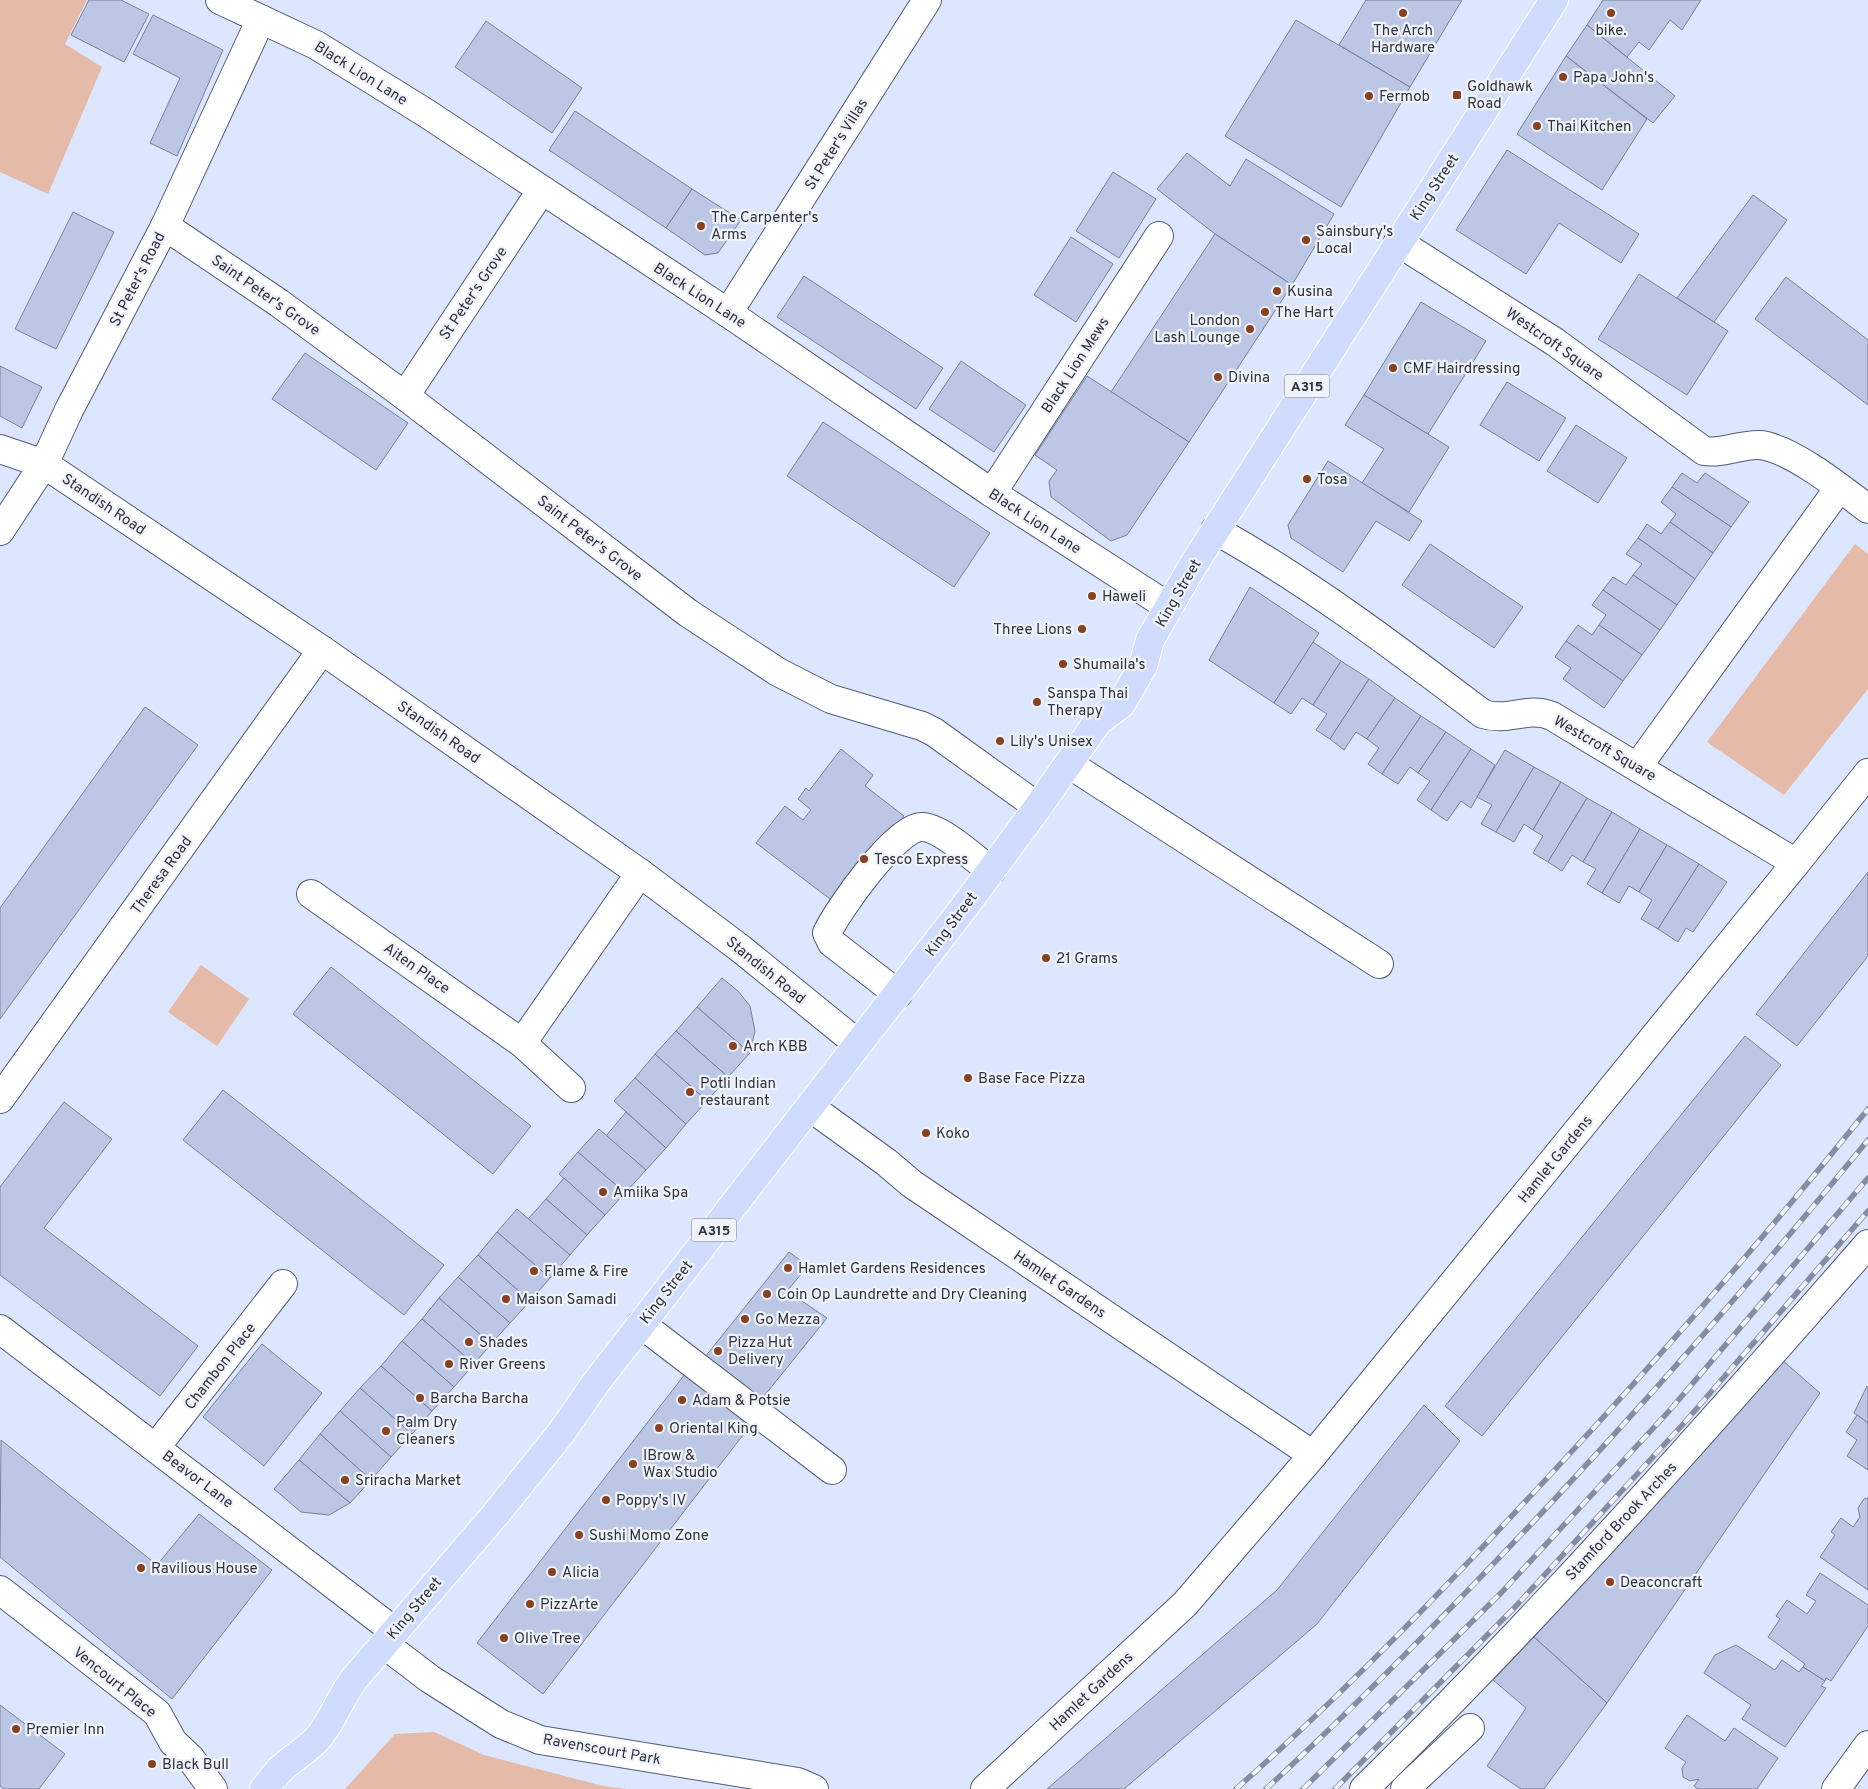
<svg xmlns="http://www.w3.org/2000/svg" width="1868" height="1789" font-family="Overpass,sans-serif">
<style>
.green{fill:#e5baa8}
.building{fill:#bbc7e5;stroke:#76809c}
.lines{fill:none;stroke-linecap:round;stroke-linejoin:round}
.minor-casing{stroke:#525c76;stroke-width:30}
.major-casing{stroke:#fff;stroke-width:30}
.minor{stroke:#fff;stroke-width:28}
.major{stroke:#d0dcfe;stroke-width:28}
.rail-casing{stroke:#868da0;stroke-width:5.5}
.rail{stroke:#f1f3fa;stroke-width:4;stroke-dasharray:11;stroke-linecap:butt}
.poi-dot{fill:#88411f;stroke:#f1f3fa;stroke-width:2}
.labels{text-anchor:middle;stroke-width:4.5;stroke-linejoin:round;paint-order:stroke}
.shield{fill:#f1f3fa;stroke:#696d78;stroke-width:1}
.shield-label{font-size:14px;font-weight:bold;fill:#2f3440}
.poi-label{font-size:15px;fill:#2f3440;stroke:#f1f3fa;text-anchor:start}
.street-label{font-size:15px;fill:#2f3440;stroke:#f1f3fa}
</style>
<rect width="100%" height="100%" fill="#dce6ff"/>
<g class="green">
<polygon points="0,0 87,0 65,44 102,67 48,194 0,172"/>
<polygon points="1855,544 1868,554 1868,689 1784,795 1707,742"/>
<polygon points="201,965 249,999 217,1046 168,1012"/>
<polygon points="434,1732 484,1755 603,1786 627,1789 345,1789 395,1734"/>
</g>
<g class="building">
<polygon points="89,0 121,0 149,14 124,62 71,35"/>
<polygon points="1366,0 1462,0 1410,87 1339,45"/>
<polygon points="1603,0 1701,0 1682,30 1670,20 1649,50 1639,42 1627,57 1587,25"/>
<polygon points="153,15 223,50 177,156 150,143 180,78 133,54"/>
<polygon points="1296,20 1410,87 1341,207 1225,136"/>
<polygon points="486,21 582,88 552,133 455,67"/>
<polygon points="1587,25 1675,96 1653,123 1566,56"/>
<polygon points="1566,56 1647,119 1602,190 1517,134"/>
<polygon points="575,111 692,189 666,228 549,150"/>
<polygon points="1507,150 1639,234 1621,263 1559,223 1526,274 1456,230"/>
<polygon points="1187,153 1230,186 1246,159 1334,214 1292,285 1215,234 1157,189"/>
<polygon points="1113,172 1156,199 1119,258 1076,231"/>
<polygon points="692,189 741,220 718,253 705,255 666,228"/>
<polygon points="1753,195 1787,220 1714,322 1677,298"/>
<polygon points="73,212 114,232 56,349 15,329"/>
<polygon points="1215,234 1292,285 1189,442 1111,392"/>
<polygon points="1071,237 1113,264 1076,322 1034,295"/>
<polygon points="1639,274 1728,331 1687,395 1598,339"/>
<polygon points="804,276 943,368 916,409 777,317"/>
<polygon points="1786,277 1868,340 1868,405 1755,319"/>
<polygon points="1421,302 1486,341 1428,434 1364,395"/>
<polygon points="305,353 408,423 376,470 272,399"/>
<polygon points="961,361 1026,405 994,452 929,409"/>
<polygon points="0,366 42,387 22,428 0,416"/>
<polygon points="1087,376 1189,442 1127,535 1111,541 1051,497 1049,481 1057,470 1035,455"/>
<polygon points="1507,382 1566,418 1539,461 1480,425"/>
<polygon points="1364,395 1449,447 1409,512 1362,483 1384,449 1345,425"/>
<polygon points="823,422 990,533 954,587 787,476"/>
<polygon points="1576,425 1627,458 1598,503 1547,471"/>
<polygon points="1328,461 1422,521 1409,541 1376,521 1343,572 1291,538 1288,525"/>
<polygon points="1682,473 1697,483 1705,473 1749,502 1731,527 1672,487"/>
<polygon points="1672,487 1731,527 1713,553 1670,522 1676,514 1661,502"/>
<polygon points="1670,522 1713,553 1695,579 1638,538 1647,524 1661,534"/>
<polygon points="1638,538 1695,579 1677,605 1633,575 1642,564 1626,554"/>
<polygon points="1430,544 1523,607 1494,648 1402,585"/>
<polygon points="1633,575 1677,605 1660,630 1603,590 1613,577 1626,585"/>
<polygon points="1250,587 1319,633 1274,703 1209,660"/>
<polygon points="1603,590 1660,630 1642,655 1599,625 1606,615 1592,605"/>
<polygon points="1578,625 1592,635 1599,625 1642,655 1623,681 1566,641"/>
<polygon points="1566,641 1623,681 1604,708 1563,679 1571,668 1555,657"/>
<polygon points="1313,642 1341,661 1313,705 1302,698 1291,714 1274,703"/>
<polygon points="1341,661 1369,679 1330,739 1316,730 1327,714 1313,705"/>
<polygon points="1369,679 1395,698 1367,739 1356,732 1344,750 1330,739"/>
<polygon points="1395,698 1421,716 1382,774 1368,764 1379,748 1367,739"/>
<polygon points="145,707 198,745 0,1019 0,908"/>
<polygon points="1421,716 1446,732 1418,773 1410,767 1398,784 1382,774"/>
<polygon points="1446,732 1471,749 1431,810 1417,800 1430,781 1418,773"/>
<polygon points="841,749 873,775 865,786 904,816 838,905 756,843 785,806 803,820 811,810 798,799 806,788 809,791"/>
<polygon points="1471,749 1495,765 1471,808 1461,801 1447,821 1431,810"/>
<polygon points="1505,750 1534,767 1496,832 1481,824 1492,805 1477,797"/>
<polygon points="1534,767 1561,782 1533,830 1524,824 1514,842 1496,832"/>
<polygon points="1561,782 1587,798 1548,862 1533,853 1543,836 1533,830"/>
<polygon points="1587,798 1612,812 1583,862 1572,855 1562,871 1548,862"/>
<polygon points="1612,812 1640,829 1602,893 1587,884 1596,869 1583,862"/>
<polygon points="1640,829 1667,845 1639,892 1629,886 1619,903 1602,893"/>
<polygon points="1667,845 1699,864 1658,929 1641,919 1652,900 1639,892"/>
<polygon points="1699,864 1727,882 1693,932 1686,928 1678,942 1658,929"/>
<polygon points="1868,872 1868,956 1797,1046 1756,1014"/>
<polygon points="331,967 531,1126 493,1174 293,1014"/>
<polygon points="722,978 738,991 750,1006 755,1031 750,1053 697,1007"/>
<polygon points="697,1007 750,1053 728,1077 676,1031"/>
<polygon points="676,1031 728,1077 707,1101 655,1054"/>
<polygon points="1745,1036 1781,1065 1482,1436 1445,1406"/>
<polygon points="655,1054 707,1101 686,1124 635,1078"/>
<polygon points="635,1078 686,1124 666,1148 614,1101"/>
<polygon points="223,1090 444,1265 404,1315 183,1140"/>
<polygon points="64,1102 112,1139 44,1228 198,1346 160,1396 0,1275 0,1187"/>
<polygon points="626,1112 666,1148 646,1170 606,1136"/>
<polygon points="599,1129 646,1170 625,1193 578,1152"/>
<polygon points="578,1152 625,1193 605,1215 559,1174"/>
<polygon points="564,1178 605,1215 587,1235 546,1199"/>
<polygon points="546,1199 587,1235 570,1255 528,1219"/>
<polygon points="517,1209 570,1255 550,1278 497,1232"/>
<polygon points="497,1232 550,1278 530,1301 478,1255"/>
<polygon points="789,1252 808,1266 787,1291 827,1318 761,1400 705,1357"/>
<polygon points="478,1255 530,1301 510,1323 458,1277"/>
<polygon points="458,1277 510,1323 491,1344 439,1298"/>
<polygon points="439,1298 491,1344 474,1364 422,1319"/>
<polygon points="422,1319 474,1364 454,1387 402,1341"/>
<polygon points="402,1341 454,1387 432,1411 381,1366"/>
<polygon points="262,1344 322,1393 264,1466 203,1417"/>
<polygon points="1782,1360 1820,1393 1607,1703 1534,1637"/>
<polygon points="381,1366 432,1411 412,1434 360,1388"/>
<polygon points="685,1374 750,1426 543,1694 477,1643"/>
<polygon points="1867,1386 1868,1387 1868,1423 1854,1413"/>
<polygon points="360,1388 412,1434 391,1457 340,1411"/>
<polygon points="1424,1405 1460,1441 1317,1624 1124,1789 1047,1789 1277,1590"/>
<polygon points="340,1411 391,1457 371,1480 320,1434"/>
<polygon points="1857,1415 1868,1423 1868,1470 1847,1456 1857,1440 1846,1432"/>
<polygon points="320,1434 371,1480 350,1503 299,1460"/>
<polygon points="1,1440 157,1565 199,1514 272,1570 172,1699 0,1557"/>
<polygon points="299,1460 350,1503 329,1515 301,1512 274,1489"/>
<polygon points="1868,1498 1868,1590 1820,1557 1835,1535 1831,1532 1841,1518 1853,1527 1860,1517 1858,1508 1864,1499"/>
<polygon points="1820,1573 1868,1605 1868,1626 1831,1681 1826,1678 1825,1681 1803,1667 1805,1664 1768,1637 1780,1619 1776,1616 1787,1600 1807,1614 1816,1601 1806,1595"/>
<polygon points="1534,1637 1607,1703 1544,1789 1521,1789 1487,1766 1526,1708 1493,1680"/>
<polygon points="1736,1645 1775,1670 1782,1660 1799,1672 1803,1667 1825,1681 1821,1686 1826,1688 1785,1747 1742,1719 1751,1705 1704,1673 1715,1655"/>
<polygon points="0,1705 65,1754 39,1789 4,1789 0,1786"/>
<polygon points="1687,1715 1725,1741 1734,1728 1778,1758 1757,1789 1698,1789 1694,1786 1699,1779 1690,1781 1683,1777 1682,1768 1686,1762 1665,1748"/>
</g>
<g class="lines">
<g class="minor-casing">
<g id="minor">
<polyline points="220,0 316,45 426,113 728,313 992,493 1169,607"/>
<polyline points="165,226 279,303 405,396 688,613 778,672 831,699 922,726 934,732 1038,807"/>
<path d="M1398 242 1555 342 1704 451C1723 454 1741 444 1760 445 1791 448 1843 490 1868 509"/>
<polyline points="728,313 927,0"/>
<polyline points="405,396 541,191"/>
<polyline points="0,449 44,464 322,650 640,873 741,949 858,1044"/>
<polyline points="992,493 1159,236"/>
<path d="M1215 530C1309 582 1397 649 1483 714 1509 722 1526 706 1552 716L1796 863 1868 773"/>
<polyline points="0,531 44,464 69,410 165,226 261,19"/>
<polyline points="1069,764 1379,964"/>
<polyline points="1638,766 1839,488"/>
<polyline points="311,894 522,1043 571,1088"/>
<path d="M898 994 832 943 827 933C837 911 896 827 921 827 940 826 975 859 991 871"/>
<polyline points="522,1043 640,873"/>
<polyline points="0,1099 322,650"/>
<polyline points="810,1107 886,1162 912,1184 1313,1455 1185,1604 985,1789"/>
<polyline points="641,1324 832,1470"/>
<polyline points="0,1329 394,1631"/>
<polyline points="156,1447 283,1284"/>
<polyline points="1313,1455 1796,863"/>
<polyline points="0,1590 157,1713 173,1742 191,1759 213,1789"/>
<polyline points="384,1644 430,1679 501,1724 540,1740 798,1782 814,1789"/>
<path d="M1364 1789C1541 1616 1705 1430 1868 1244"/>
<polyline points="1405,1789 1470,1728"/>
<polyline points="1836,1789 1868,1745"/>
</g>
</g>
<g class="major-casing">
<path id="major" d="M264 1789C270 1782 275 1774 282 1768 294 1757 307 1750 318 1738 334 1719 340 1697 355 1678L495 1515 561 1433 595 1384 962 910 1038 807 1098 721 1121 704 1143 666 1150 640 1192 567 1554 0"/>
</g>
<use href="#minor" class="minor"/>
<use href="#major" class="major"/>
<g class="rail-casing">
<g id="rail">
<path d="M1236 1789C1347 1691 1449 1584 1550 1475 1660 1357 1767 1235 1868 1109"/>
<path d="M1266 1789C1365 1698 1460 1600 1552 1502 1661 1385 1767 1264 1868 1140"/>
<polyline points="1303,1789 1502,1592 1670,1410 1868,1178"/>
<polyline points="1335,1789 1516,1606 1685,1422 1868,1211"/>
</g>
</g>
<use href="#rail" class="rail"/>
</g>
<g class="poi-dot">
<circle cx="1403" cy="13" r="5"/>
<circle cx="1611" cy="13" r="5"/>
<circle cx="1563" cy="77" r="5"/>
<rect x="1452" y="90" width="10" height="10" rx="2.5"/>
<circle cx="1369" cy="96" r="5"/>
<circle cx="1537" cy="126" r="5"/>
<circle cx="701" cy="226" r="5"/>
<circle cx="1306" cy="240" r="5"/>
<circle cx="1277" cy="291" r="5"/>
<circle cx="1265" cy="312" r="5"/>
<circle cx="1250" cy="329" r="5"/>
<circle cx="1393" cy="368" r="5"/>
<circle cx="1218" cy="377" r="5"/>
<circle cx="1307" cy="479" r="5"/>
<circle cx="1092" cy="596" r="5"/>
<circle cx="1082" cy="629" r="5"/>
<circle cx="1063" cy="664" r="5"/>
<circle cx="1037" cy="702" r="5"/>
<circle cx="1000" cy="741" r="5"/>
<circle cx="864" cy="859" r="5"/>
<circle cx="1046" cy="958" r="5"/>
<circle cx="733" cy="1046" r="5"/>
<circle cx="968" cy="1078" r="5"/>
<circle cx="690" cy="1092" r="5"/>
<circle cx="926" cy="1133" r="5"/>
<circle cx="603" cy="1192" r="5"/>
<circle cx="788" cy="1268" r="5"/>
<circle cx="534" cy="1271" r="5"/>
<circle cx="767" cy="1294" r="5"/>
<circle cx="506" cy="1299" r="5"/>
<circle cx="745" cy="1319" r="5"/>
<circle cx="469" cy="1342" r="5"/>
<circle cx="718" cy="1351" r="5"/>
<circle cx="449" cy="1364" r="5"/>
<circle cx="420" cy="1398" r="5"/>
<circle cx="682" cy="1400" r="5"/>
<circle cx="659" cy="1428" r="5"/>
<circle cx="386" cy="1431" r="5"/>
<circle cx="633" cy="1464" r="5"/>
<circle cx="345" cy="1480" r="5"/>
<circle cx="606" cy="1500" r="5"/>
<circle cx="579" cy="1535" r="5"/>
<circle cx="141" cy="1568" r="5"/>
<circle cx="552" cy="1572" r="5"/>
<circle cx="1610" cy="1582" r="5"/>
<circle cx="530" cy="1604" r="5"/>
<circle cx="504" cy="1638" r="5"/>
<circle cx="16" cy="1729" r="5"/>
<circle cx="152" cy="1764" r="5"/>
</g>
<g class="labels">
<g class="shield">
<rect x="1284.5" y="374.5" width="45" height="23" rx="4"/>
<rect x="691.5" y="1218.5" width="45" height="23" rx="4"/>
</g>
<g class="shield-label">
<text x="1307" y="391">A315</text>
<text x="714" y="1235">A315</text>
</g>
<g class="poi-label">
<text x="1403" y="35" text-anchor="middle">The Arch<tspan x="1403" dy="17">Hardware</tspan></text>
<text x="1611" y="35" text-anchor="middle">bike.</text>
<text x="1573" y="82">Papa John's</text>
<text x="1467" y="91">Goldhawk<tspan x="1467" dy="17">Road</tspan></text>
<text x="1379" y="101">Fermob</text>
<text x="1547" y="131">Thai Kitchen</text>
<text x="711" y="222">The Carpenter's<tspan x="711" dy="17">Arms</tspan></text>
<text x="1316" y="236">Sainsbury's<tspan x="1316" dy="17">Local</tspan></text>
<text x="1287" y="296">Kusina</text>
<text x="1275" y="317">The Hart</text>
<text x="1240" y="325" text-anchor="end">London<tspan x="1240" dy="17">Lash Lounge</tspan></text>
<text x="1403" y="373">CMF Hairdressing</text>
<text x="1228" y="382">Divina</text>
<text x="1317" y="484">Tosa</text>
<text x="1102" y="601">Haweli</text>
<text x="1072" y="634" text-anchor="end">Three Lions</text>
<text x="1073" y="669">Shumaila's</text>
<text x="1047" y="698">Sanspa Thai<tspan x="1047" dy="17">Therapy</tspan></text>
<text x="1010" y="746">Lily's Unisex</text>
<text x="874" y="864">Tesco Express</text>
<text x="1056" y="963">21 Grams</text>
<text x="743" y="1051">Arch KBB</text>
<text x="978" y="1083">Base Face Pizza</text>
<text x="700" y="1088">Potli Indian<tspan x="700" dy="17">restaurant</tspan></text>
<text x="936" y="1138">Koko</text>
<text x="613" y="1197">Amiika Spa</text>
<text x="798" y="1273">Hamlet Gardens Residences</text>
<text x="544" y="1276">Flame &amp; Fire</text>
<text x="777" y="1299">Coin Op Laundrette and Dry Cleaning</text>
<text x="516" y="1304">Maison Samadi</text>
<text x="755" y="1324">Go Mezza</text>
<text x="479" y="1347">Shades</text>
<text x="728" y="1347">Pizza Hut<tspan x="728" dy="17">Delivery</tspan></text>
<text x="459" y="1369">River Greens</text>
<text x="430" y="1403">Barcha Barcha</text>
<text x="692" y="1405">Adam &amp; Potsie</text>
<text x="396" y="1427">Palm Dry<tspan x="396" dy="17">Cleaners</tspan></text>
<text x="669" y="1433">Oriental King</text>
<text x="643" y="1460">IBrow &amp;<tspan x="643" dy="17">Wax Studio</tspan></text>
<text x="355" y="1485">Sriracha Market</text>
<text x="616" y="1505">Poppy's IV</text>
<text x="589" y="1540">Sushi Momo Zone</text>
<text x="151" y="1573">Ravilious House</text>
<text x="562" y="1577">Alicia</text>
<text x="1620" y="1587">Deaconcraft</text>
<text x="540" y="1609">PizzArte</text>
<text x="514" y="1643">Olive Tree</text>
<text x="26" y="1734">Premier Inn</text>
<text x="162" y="1769">Black Bull</text>
</g>
<g class="street-label">
<text transform="translate(361 73) rotate(32)" y="5">Black Lion Lane</text>
<text transform="translate(836 144) rotate(-58)" y="5">St Peter's Villas</text>
<text transform="translate(1434 187) rotate(-57)" y="5">King Street</text>
<text transform="translate(137 279) rotate(-63)" y="5">St Peter's Road</text>
<text transform="translate(473 293) rotate(-56)" y="5">St Peter's Grove</text>
<text transform="translate(266 295) rotate(35)" y="5">Saint Peter's Grove</text>
<text transform="translate(700 295) rotate(33)" y="5">Black Lion Lane</text>
<text transform="translate(1555 344) rotate(35)" y="5">Westcroft Square</text>
<text transform="translate(1075 365) rotate(-57)" y="5">Black Lion Mews</text>
<text transform="translate(104 504) rotate(34)" y="5">Standish Road</text>
<text transform="translate(1035 521) rotate(33)" y="5">Black Lion Lane</text>
<text transform="translate(590 538) rotate(38)" y="5">Saint Peter's Grove</text>
<text transform="translate(1178 593) rotate(-60)" y="5">King Street</text>
<text transform="translate(439 732) rotate(35)" y="5">Standish Road</text>
<text transform="translate(1605 748) rotate(30)" y="5">Westcroft Square</text>
<text transform="translate(161 875) rotate(-54)" y="5">Theresa Road</text>
<text transform="translate(951 924) rotate(-53)" y="5">King Street</text>
<text transform="translate(417 968) rotate(35)" y="5">Aiten Place</text>
<text transform="translate(766 970) rotate(39)" y="5">Standish Road</text>
<text transform="translate(1555 1159) rotate(-51)" y="5">Hamlet Gardens</text>
<text transform="translate(1060 1284) rotate(34)" y="5">Hamlet Gardens</text>
<text transform="translate(666 1292) rotate(-52)" y="5">King Street</text>
<text transform="translate(220 1366) rotate(-52)" y="5">Chambon Place</text>
<text transform="translate(198 1479) rotate(37)" y="5">Beavor Lane</text>
<text transform="translate(1621 1521) rotate(-47)" y="5">Stamford Brook Arches</text>
<text transform="translate(414 1608) rotate(-50)" y="5">King Street</text>
<text transform="translate(115 1682) rotate(39)" y="5">Vencourt Place</text>
<text transform="translate(1091 1691) rotate(-43)" y="5">Hamlet Gardens</text>
<text transform="translate(602 1749) rotate(10)" y="5">Ravenscourt Park</text>
</g>
</g>
</svg>
